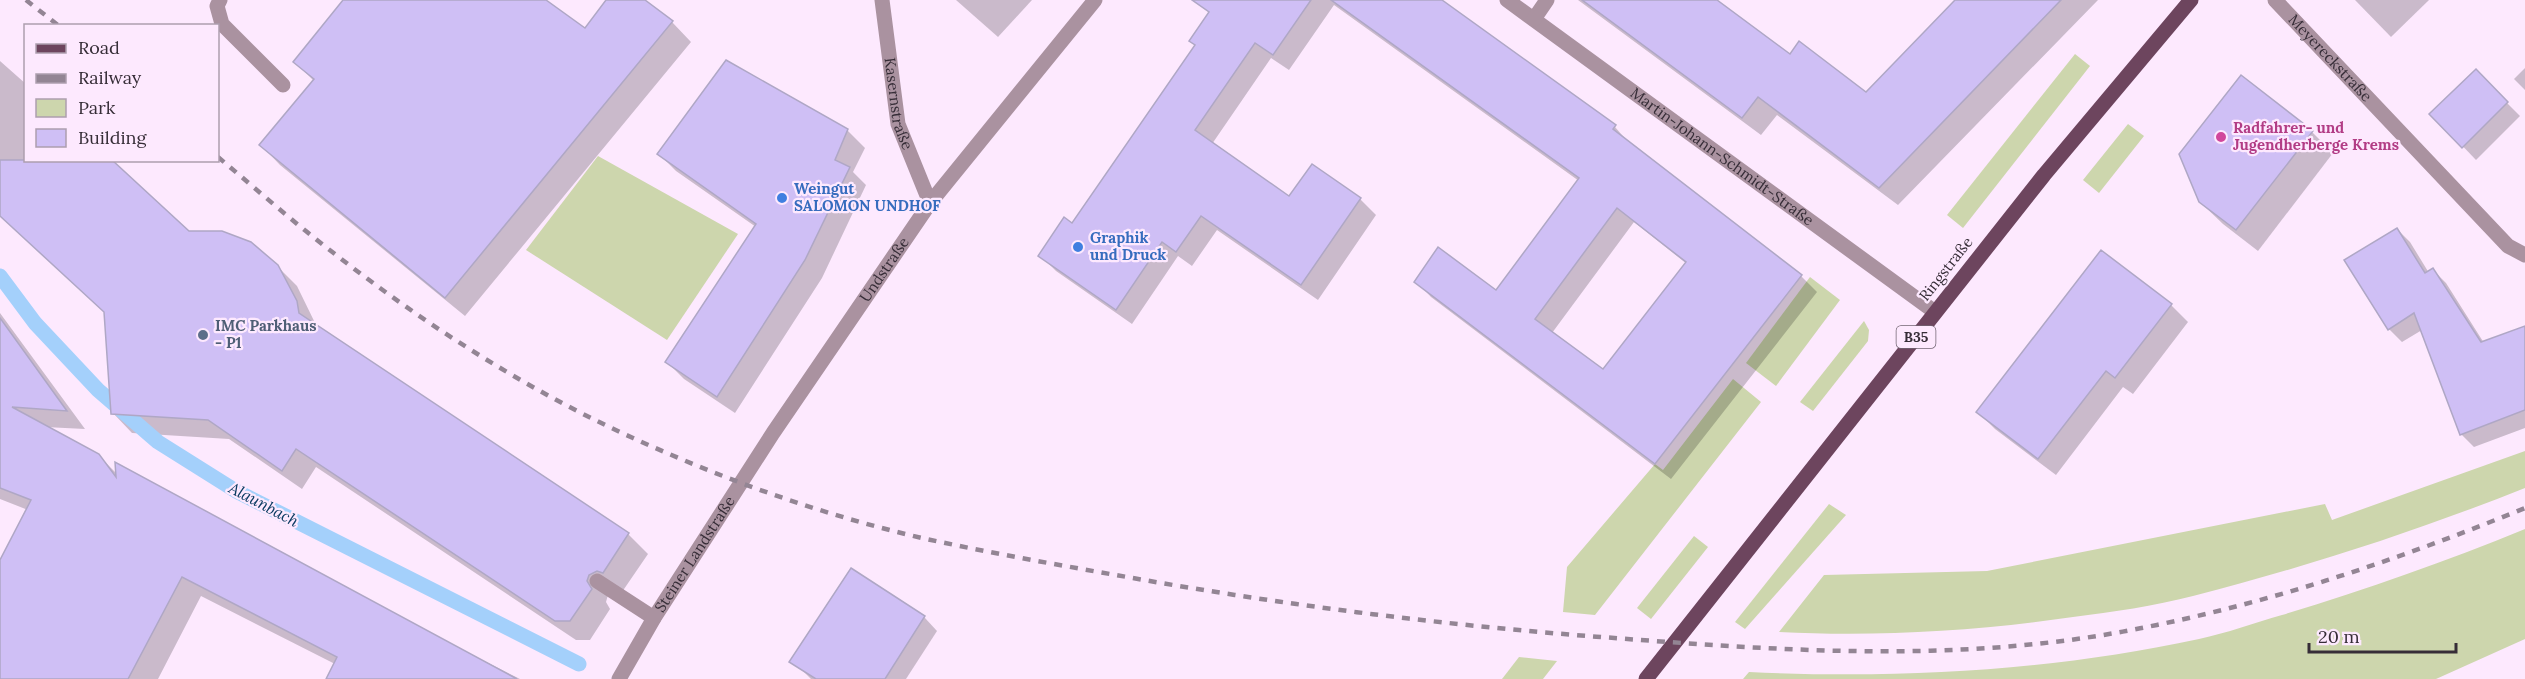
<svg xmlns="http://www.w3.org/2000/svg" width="2525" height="679" font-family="Lora,serif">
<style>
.green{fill:#cdd6ad}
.shadow{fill:#0003;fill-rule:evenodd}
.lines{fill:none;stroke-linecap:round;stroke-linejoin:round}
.stream{stroke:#a4d0fb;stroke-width:15}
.building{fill:#cfbff5;stroke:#afa7c5;stroke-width:1.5;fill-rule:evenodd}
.minor{stroke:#aa92a0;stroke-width:15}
.major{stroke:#6d455e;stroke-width:15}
.rail{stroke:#938594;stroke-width:4.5;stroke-dasharray:8 8;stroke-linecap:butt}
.hotel-dot{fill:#d1479c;stroke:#fde9fe;stroke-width:2}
.shop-dot{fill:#3f7fe0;stroke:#fde9fe;stroke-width:2}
.service-dot{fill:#5c6f8a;stroke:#fde9fe;stroke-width:2}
.labels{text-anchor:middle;stroke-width:4.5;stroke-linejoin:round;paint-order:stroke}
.shield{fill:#fde9fe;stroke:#726573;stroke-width:1.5}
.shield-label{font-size:14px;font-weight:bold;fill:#362d37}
.street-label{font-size:15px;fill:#362d37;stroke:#fde9fe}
.hotel-label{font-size:15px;font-weight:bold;fill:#b23c85;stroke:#fde9fe;text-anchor:start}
.shop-label{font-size:15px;font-weight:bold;fill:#366cbe;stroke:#fde9fe;text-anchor:start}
.service-label{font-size:15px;font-weight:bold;fill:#4e5e75;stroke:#fde9fe;text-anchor:start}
.water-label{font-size:16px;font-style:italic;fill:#093a61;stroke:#fde9fe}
</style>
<rect width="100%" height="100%" fill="#fde9fe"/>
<g class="green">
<polygon points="2075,54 2090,66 1963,228 1947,215"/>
<polygon points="2128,124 2144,136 2099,193 2083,180"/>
<polygon points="598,156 738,234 667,340 526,250"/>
<polygon points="1810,277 1840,300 1776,386 1746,363"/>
<polygon points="1864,321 1869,330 1868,341 1813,411 1800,402"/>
<polygon points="1733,379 1761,402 1595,615 1563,612 1567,567 1655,464 1663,470"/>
<path d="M2525 451V488C2417 531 2306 567 2193 596 2154 606 2113 612 2073 617 1976 631 1877 637 1779 632L1824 575 1987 571 2325 504 2332 520Z"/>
<polygon points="1829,504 1846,515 1745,629 1735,622"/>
<path d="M2525 529V639L2436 679H1743L1749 672C1900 679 2051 671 2199 639 2227 633 2254 623 2282 615 2364 590 2445 562 2525 529Z"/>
<polygon points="1694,536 1708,547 1651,619 1637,608"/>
<polygon points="1519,657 1557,661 1543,679 1502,679"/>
</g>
<g class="shadow">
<polygon points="345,0 543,0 586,30 608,0 642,0 672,22 691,42 465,316 280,165 261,145 314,81 295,62"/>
<polygon points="956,0 1032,0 998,37"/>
<path d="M1219 0H1439L1615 127 1629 143 1801 276 1817 292 1671 479 1431 297 1416 281 1497 292 1579 181 1334 5 1289 70 1271 58 1212 144 1290 198 1312 166 1360 199 1376 215 1318 300 1217 230 1192 266 1178 256 1132 324 1056 271 1040 255 1072 225 1196 46ZM1634 222 1687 264 1603 371 1552 333Z"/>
<polygon points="1578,0 1714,0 1790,56 1866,94 1958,0 2098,0 1898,205 1777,115 1761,135"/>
<polygon points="2355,0 2429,0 2391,37"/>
<polygon points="0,61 26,84 26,160 189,233 277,266 297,286 317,327 628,534 648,554 622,592 608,595 606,602 610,609 590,640 576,640 316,467 302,489 229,439 132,433 113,413 106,313 0,216"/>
<polygon points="726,62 848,131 865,148 853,172 866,185 822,278 735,413 684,379 667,362 756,227 676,171 659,154"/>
<polygon points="2525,68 2525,90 2514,79"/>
<polygon points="2476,72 2520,116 2476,160 2432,114"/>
<polygon points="2312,132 2333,153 2258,251 2223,224 2200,202"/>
<polygon points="2397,229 2410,242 2429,273 2433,270 2446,283 2484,343 2525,327 2525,428 2474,447 2461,434 2422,330 2402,342 2389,329"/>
<polygon points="2171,305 2188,322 2133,394 2123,387 2056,475 1995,429 1978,412"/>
<polygon points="0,313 85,429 45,427 98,455 117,474 520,679 327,679 335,664 201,596 158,679 0,679 0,564 28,510 0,499"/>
<polygon points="851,570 925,618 937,631 906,679 811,679 798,666"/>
</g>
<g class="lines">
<polyline class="stream" points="0,276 35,323 98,390 158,442 236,491 579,664"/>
</g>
<g class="building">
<polygon points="343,0 546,0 585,28 606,0 645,0 673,21 445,298 259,145 314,79 293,62"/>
<polygon points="1192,0 1311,0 1273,55 1255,43 1195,130 1289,196 1312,164 1361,198 1301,285 1201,216 1176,252 1162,242 1116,310 1038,256 1064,217 1072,223 1195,45 1189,41 1209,12"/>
<path d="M1331 0H1442L1616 125 1613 129 1802 275 1655 464 1414 282 1438 247 1496 290 1579 178ZM1617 208 1686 262 1603 369 1535 319Z"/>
<polygon points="1582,0 1717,0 1790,54 1799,41 1866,92 1955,0 2061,0 1879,188 1758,97 1742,118"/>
<polygon points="726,60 848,129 835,160 850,167 805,260 717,397 665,362 756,224 657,154"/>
<polygon points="2476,69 2508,102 2462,148 2429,114"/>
<polygon points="2241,75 2313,131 2236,230 2199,202 2179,154"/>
<polygon points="0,160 112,160 189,231 222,231 251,242 278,265 297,301 299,313 629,533 603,573 597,571 589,575 587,581 592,589 570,621 555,621 296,449 282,471 208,420 111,414 104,312 0,216"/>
<polygon points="2397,228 2425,273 2433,268 2481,342 2525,326 2525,410 2460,435 2414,313 2388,330 2344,260"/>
<polygon points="2101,250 2172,304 2115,378 2106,371 2038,459 1976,412"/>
<polygon points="0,318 67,411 12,407 99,454 116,477 115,462 517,679 326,679 337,657 182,577 128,679 0,679 0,560 31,500 0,488"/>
<polygon points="851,568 925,616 885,679 816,679 789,662"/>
</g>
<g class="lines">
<g class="minor">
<polyline points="220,0 217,6 222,24 283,85"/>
<path id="s1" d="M882 0 898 124 930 203"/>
<path id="s2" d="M1507 0 1935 312"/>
<path id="s3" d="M2275 0 2508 246 2525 255"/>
<polyline points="1534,19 1547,0"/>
<polyline points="597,581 654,618"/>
<path id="s4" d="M619 679 654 618 773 433 930 203 1095 0"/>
</g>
<polyline class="major" points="1646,679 2044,175 2191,0"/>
<g class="rail">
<polyline points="26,0 59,26"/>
<path d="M218 157C255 188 292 221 331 251 423 323 525 389 633 438 725 480 823 515 922 538 990 553 1059 565 1127 577 1284 605 1442 625 1601 637 1773 650 1944 663 2115 633 2256 608 2393 562 2525 508"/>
</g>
</g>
<circle class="hotel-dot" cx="2221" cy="137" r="6"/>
<g class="shop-dot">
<circle cx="782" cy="198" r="6"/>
<circle cx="1078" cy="247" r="6"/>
</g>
<circle class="service-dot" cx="203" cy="335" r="6"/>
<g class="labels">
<rect class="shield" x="1896.5" y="326" width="39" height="22" rx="4.5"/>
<g class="shield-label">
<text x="1916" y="342">B35</text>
</g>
<g class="street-label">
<text dy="5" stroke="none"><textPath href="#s3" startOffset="80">Meyereckstraße</textPath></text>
<text dy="5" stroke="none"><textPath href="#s1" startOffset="105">Kasernstraße</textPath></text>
<text dy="5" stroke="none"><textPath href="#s2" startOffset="266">Martin-Johann-Schmidt-Straße</textPath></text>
<text dy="5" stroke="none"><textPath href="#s4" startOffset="488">Undstraße</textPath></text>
<text transform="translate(1946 269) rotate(-52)" y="5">Ringstraße</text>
<text dy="5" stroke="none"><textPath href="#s4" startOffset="146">Steiner Landstraße</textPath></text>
</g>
<g class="hotel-label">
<text x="2233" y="133">Radfahrer- und<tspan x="2233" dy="17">Jugendherberge Krems</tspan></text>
</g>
<g class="shop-label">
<text x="794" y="194">Weingut<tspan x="794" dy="17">SALOMON UNDHOF</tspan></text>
<text x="1090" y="243">Graphik<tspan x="1090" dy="17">und Druck</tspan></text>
</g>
<g class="service-label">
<text x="215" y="331">IMC Parkhaus<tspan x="215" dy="17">- P1</tspan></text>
</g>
<g class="water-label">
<text transform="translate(264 504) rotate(28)" y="6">Alaunbach</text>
</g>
</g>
<rect x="24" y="24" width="195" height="138" fill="#fde9fe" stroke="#ad9eae" stroke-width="1.5"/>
<rect x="36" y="44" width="30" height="9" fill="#6d455e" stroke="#ad9eae" stroke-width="1.5"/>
<text x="78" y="54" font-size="18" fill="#362d37">Road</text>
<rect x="36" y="74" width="30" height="9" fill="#938594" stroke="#ad9eae" stroke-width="1.5"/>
<text x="78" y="84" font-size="18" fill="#362d37">Railway</text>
<rect x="36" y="99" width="30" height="18" fill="#cdd6ad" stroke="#ad9eae" stroke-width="1.5"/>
<text x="78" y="114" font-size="18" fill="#362d37">Park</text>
<rect x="36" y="129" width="30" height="18" fill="#cfbff5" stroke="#ad9eae" stroke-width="1.5"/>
<text x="78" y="144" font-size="18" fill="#362d37">Building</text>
<path d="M2309 643v9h147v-9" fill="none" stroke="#362d37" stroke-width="3"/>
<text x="2318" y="643" font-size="18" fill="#362d37" stroke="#fde9fe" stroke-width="4.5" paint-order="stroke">20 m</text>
</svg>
